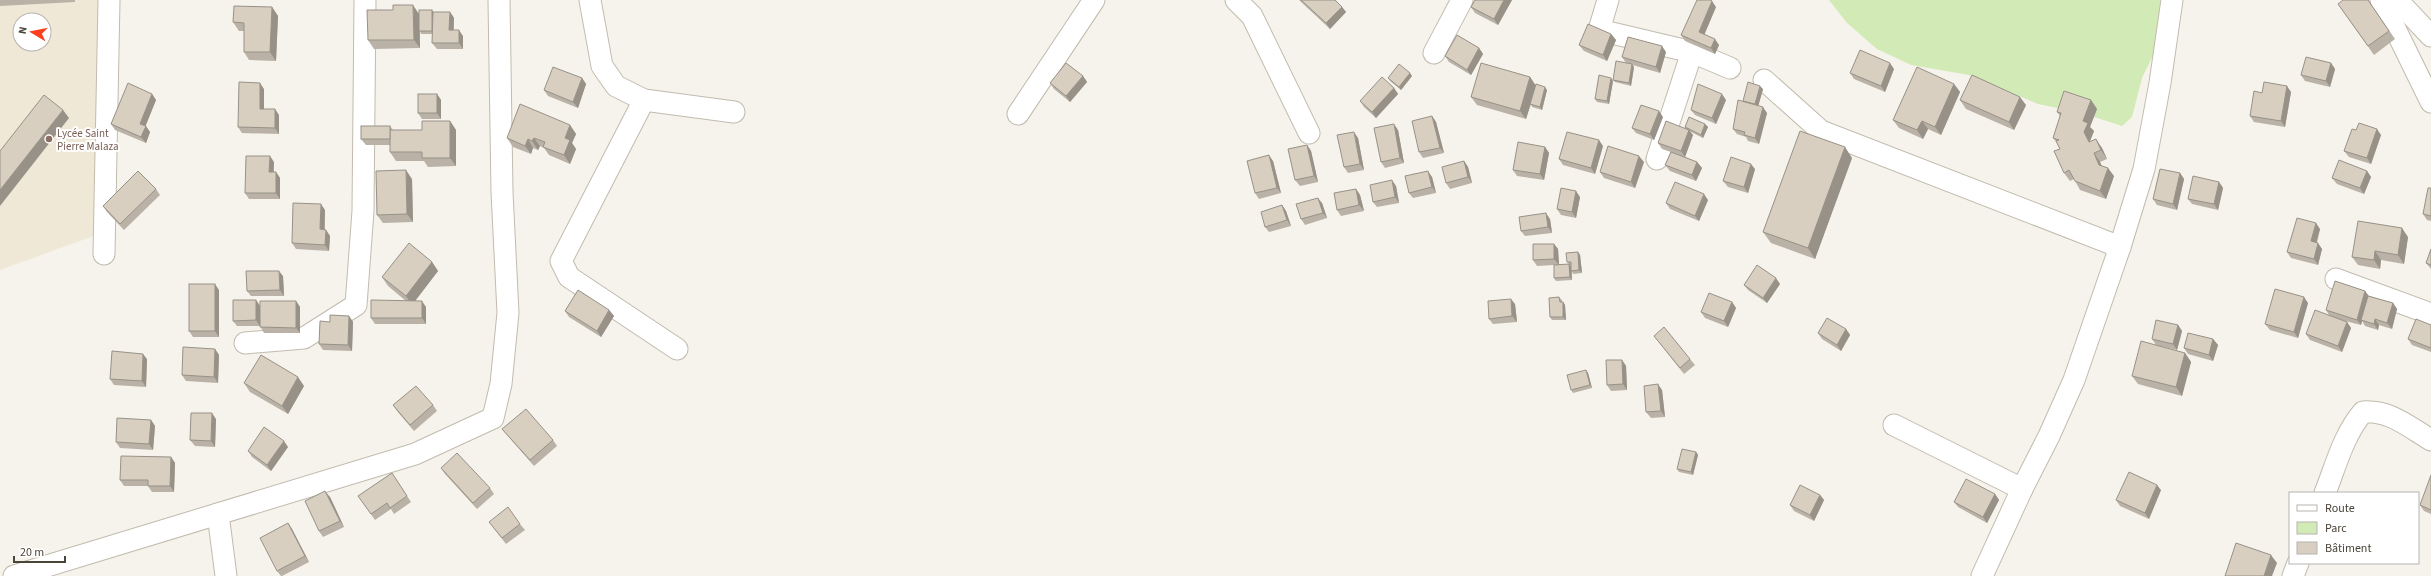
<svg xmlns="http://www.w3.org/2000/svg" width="2431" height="576" font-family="'Source Sans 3',sans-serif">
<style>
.education{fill:#efe8d6;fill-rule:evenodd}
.green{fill:#d2eab5}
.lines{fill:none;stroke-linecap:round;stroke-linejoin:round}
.minor-casing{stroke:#c2bbae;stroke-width:23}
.minor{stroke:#fff;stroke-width:21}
.wall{fill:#bab2a6}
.shaded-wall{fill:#979187}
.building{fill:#d8cfc1;stroke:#979187}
.education-dot{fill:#8d6e63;stroke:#fff;stroke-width:1.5}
.labels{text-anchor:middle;stroke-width:4;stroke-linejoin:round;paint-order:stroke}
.education-label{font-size:11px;fill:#785e54;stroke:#fff;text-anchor:start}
</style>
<rect width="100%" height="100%" fill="#f6f3ec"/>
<path class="education" d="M0 0H99V234L0 270ZM20 20H44V44H20Z"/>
<polygon class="green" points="1829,0 2160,0 2160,41 2142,78 2132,117 2122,126 2082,113 2038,104 1969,75 1911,65 1877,49 1847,23"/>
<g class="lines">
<g class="minor-casing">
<g id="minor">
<polyline points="590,0 602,66 616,86 644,100 734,112"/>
<polyline points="1236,0 1252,16 1309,133"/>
<polyline points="1608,0 1599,30 1692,52 1730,68"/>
<polyline points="2381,0 2431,102"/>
<polyline points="2392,0 2398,1 2431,36"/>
<polyline points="1434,53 1462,0"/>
<polyline points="1764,80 1821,131 2120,247"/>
<polyline points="644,100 561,261 569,277 677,349"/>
<polyline points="1018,114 1094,0"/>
<polyline points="1657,159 1692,52"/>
<polyline points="104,254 109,0"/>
<polyline points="2336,279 2431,314"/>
<polyline points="245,343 304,338 356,305 363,211 365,0"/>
<polyline points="1894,425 2022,489"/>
<path d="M2325 493C2336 465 2344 434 2363 412 2390 410 2409 427 2431 440"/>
<polyline points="218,514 226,576"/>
<polyline points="14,576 415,454 493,418 501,384 508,313 502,192 499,0"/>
<polyline points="1982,576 2022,489 2049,436 2074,380 2120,247 2144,169 2160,83 2172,0"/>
<polyline points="2293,576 2298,563"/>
</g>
</g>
<use href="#minor" class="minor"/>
</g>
<g class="wall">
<polygon points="0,0 75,0 75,2 0,6"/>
<polygon points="1299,0 1335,0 1342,7 1346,12 1330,29"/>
<polygon points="1512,0 1498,25 1475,13 1471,7"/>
<polygon points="2368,0 2395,39 2374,55 2338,4"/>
<polygon points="272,7 278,16 276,61 249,60 244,52 244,31 239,31 233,22"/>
<polygon points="1716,7 1704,34 1719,45 1715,54 1685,41 1681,35"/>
<polygon points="450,12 454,18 454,30 463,36 463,49 437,49 432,43 433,34 421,34 420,31 420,48 374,49 368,40 419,13"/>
<polygon points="1611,34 1616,40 1607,61 1584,51 1579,45"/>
<polygon points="1479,48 1483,54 1471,75 1449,62 1445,56"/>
<polygon points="1666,52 1660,73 1626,63 1622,57"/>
<polygon points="2331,63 2335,69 2330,87 2305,81 2301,75"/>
<polygon points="1634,67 1631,86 1615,82 1613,80"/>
<polygon points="1894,69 1885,92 1854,79 1850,73"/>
<polygon points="1083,76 1087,82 1070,102 1054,89 1050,83"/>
<polygon points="1412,76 1401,90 1390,81 1388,78"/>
<polygon points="1530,77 1536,86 1547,90 1542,110 1532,107 1531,104 1526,119 1477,105 1471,97"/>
<polygon points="582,78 586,84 578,108 548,96 544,90"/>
<polygon points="1613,81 1609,104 1597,102 1595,99"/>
<polygon points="1954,84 1960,92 1941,135 1928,129 1923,139 1899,128 1893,120"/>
<polygon points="1394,88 1398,94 1376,118 1364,107 1360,101"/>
<polygon points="264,89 264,109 279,115 279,134 242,133 238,127"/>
<polygon points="1763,89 1758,106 1767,113 1759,144 1748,141 1746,137 1737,134 1733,129 1744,102 1743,101"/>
<polygon points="2291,92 2285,127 2254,122 2250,116 2262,93"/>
<polygon points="152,94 156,100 145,126 150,132 146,143 115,130 111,124"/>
<polygon points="437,94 441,100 441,119 422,119 418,113"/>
<polygon points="1726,100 1716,124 1695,115 1691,110"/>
<polygon points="1960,100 2026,105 2014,130 1966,109"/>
<polygon points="2091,100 2097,109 2090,127 2094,131 2090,141 2102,148 2107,159 2100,162 2101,166 2114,176 2106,199 2080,190 2074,179 2070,181 2064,173 2060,149 2058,144 2053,138 2060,116 2057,112"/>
<polygon points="1432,116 1436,122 1444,153 1423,158 1419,152"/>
<polygon points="1663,117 1654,140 1636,133 1632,128"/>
<polygon points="450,121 456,130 456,166 428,167 424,161 396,161 390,152 390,145 366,145 361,139 390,126 393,130 422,130"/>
<polygon points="1705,124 1708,127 1703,138 1689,131 1693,135 1685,157 1697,162 1702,168 1696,181 1670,171 1665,165 1671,152 1662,149 1658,143 1686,129 1685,127"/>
<polygon points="570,125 576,134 572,143 576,149 570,164 549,155 544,148 540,146 538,150 533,148 531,154 513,147 507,138"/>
<polygon points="1398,130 1404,163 1385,168 1381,162"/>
<polygon points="2356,130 2381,135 2371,164 2349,157 2344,151"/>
<polygon points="1358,138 1364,170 1348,173 1344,167"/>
<polygon points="1307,145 1311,151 1318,182 1300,186 1295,180"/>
<polygon points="1603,146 1595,174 1563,165 1559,159"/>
<polygon points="1545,147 1549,153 1544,180 1517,176 1513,170"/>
<polygon points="1852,158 1815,259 1771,243 1763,232"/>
<polygon points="1273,161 1281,193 1259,199 1255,193"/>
<polygon points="1464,161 1468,167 1472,183 1450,189 1446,183"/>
<polygon points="274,162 274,172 276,172 280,178 280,199 249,199 245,193"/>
<polygon points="1644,162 1635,188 1604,178 1600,172"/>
<polygon points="1755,169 1748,193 1728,187 1723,181"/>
<polygon points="2367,171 2371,177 2364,194 2337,184 2332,178"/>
<polygon points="2180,173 2184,179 2177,210 2157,205 2153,199"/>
<polygon points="1432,177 1436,193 1413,198 1409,193"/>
<polygon points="412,179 413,222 383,223 377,215"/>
<polygon points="2219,182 2223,188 2218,210 2192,204 2188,199"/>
<polygon points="1396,186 1399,203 1377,207 1373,202"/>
<polygon points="2431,188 2431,221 2427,220 2423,214"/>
<polygon points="156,189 160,195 124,230 107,212 103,206"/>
<polygon points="1356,189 1360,195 1364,211 1341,216 1337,210"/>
<polygon points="1580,197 1576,218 1561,215 1557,209"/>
<polygon points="1708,200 1699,221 1670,209 1666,203"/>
<polygon points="1322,203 1327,218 1305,225 1301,219"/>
<polygon points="1282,205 1286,211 1291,226 1269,232 1265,227"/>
<polygon points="325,210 325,230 326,230 330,236 329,251 296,249 292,243"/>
<polygon points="1550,219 1552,233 1525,236 1521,231"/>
<polygon points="2320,229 2317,243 2322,249 2318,265 2291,258 2287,252"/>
<polygon points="2408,237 2404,264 2381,260 2380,269 2358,265 2352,257"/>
<polygon points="1554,244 1558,249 1559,264 1569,264 1567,262 1578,252 1580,255 1582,273 1573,274 1572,271 1572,280 1556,281 1554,278 1554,265 1537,266 1533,260"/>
<polygon points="2431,249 2431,269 2426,263"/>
<polygon points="432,262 438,271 415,301 426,307 426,324 375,324 371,318 406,301 388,286 382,277"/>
<polygon points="283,276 284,296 251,296 247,291"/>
<polygon points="1780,284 1767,303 1748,290 1744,285"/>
<polygon points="219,290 219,337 193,337 189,331"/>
<polygon points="2365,291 2369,296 2393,303 2397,309 2392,329 2379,325 2378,330 2365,326 2362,321 2361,325 2341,320 2347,322 2351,328 2342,352 2310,340 2306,334 2329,315 2326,310"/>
<polygon points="1559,297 1562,300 1562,302 1563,302 1565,305 1566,320 1552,320 1550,317"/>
<polygon points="256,300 260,306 296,301 300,307 300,333 264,333 260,326 237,326 233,321"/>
<polygon points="1732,302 1736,308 1728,327 1705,318 1701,312"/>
<polygon points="2308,303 2298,338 2270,330 2265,324"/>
<polygon points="1515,304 1517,322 1493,324 1489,319"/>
<polygon points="609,310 614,316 601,337 569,317 565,311"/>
<polygon points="349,316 353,322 352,351 323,350 319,344 330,322"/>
<polygon points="2178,325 2182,331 2177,350 2156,345 2152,339"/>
<polygon points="2431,325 2431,352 2412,345 2408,339"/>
<polygon points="1846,329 1850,335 1841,351 1822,339 1818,333"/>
<polygon points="1654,336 1690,359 1695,365 1684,374"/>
<polygon points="2213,339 2218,345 2213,361 2188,354 2184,348"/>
<polygon points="215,349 219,355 218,383 186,381 182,375"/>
<polygon points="2185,353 2191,362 2182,396 2138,384 2132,376"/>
<polygon points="147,359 146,387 114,385 110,379"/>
<polygon points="1622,360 1626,366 1627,390 1611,391 1607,385"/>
<polygon points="1586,370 1588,373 1592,388 1573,393 1571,390"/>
<polygon points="244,383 304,386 288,414 250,392"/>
<polygon points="1662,390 1665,417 1651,418 1646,412"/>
<polygon points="393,405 433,405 437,411 414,431 397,411"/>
<polygon points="216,419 215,447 195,446 190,440"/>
<polygon points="151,420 155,426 153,450 120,448 116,442"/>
<polygon points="502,429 553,440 557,446 534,466 507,435"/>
<polygon points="288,447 271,471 252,457 248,451"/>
<polygon points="1696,452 1698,455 1693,475 1679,472 1677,469"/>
<polygon points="171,457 175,463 174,492 152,492 148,486 124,486 120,480"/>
<polygon points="441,468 490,488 494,494 477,509 445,474"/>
<polygon points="392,473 411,502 394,514 391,509 375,520 358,496"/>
<polygon points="2431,475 2431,514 2424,511 2420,505"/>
<polygon points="2161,490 2149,519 2120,506 2116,500"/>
<polygon points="1995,494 1999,500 1987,523 1958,507 1954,502"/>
<polygon points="1820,495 1824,500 1814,521 1794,511 1790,505"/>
<polygon points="330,497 344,527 323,537 319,531"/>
<polygon points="489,522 520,524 525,530 506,544"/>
<polygon points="288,523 292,529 309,562 282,576 281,576 277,571"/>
</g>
<g class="shaded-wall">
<polygon points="1504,0 1512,0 1498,25 1494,19"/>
<polygon points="1712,1 1716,7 1703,38 1699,32"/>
<polygon points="413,5 419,14 420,48 414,40"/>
<polygon points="272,7 278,16 276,61 270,52"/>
<polygon points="1342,7 1346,12 1330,29 1326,23"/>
<polygon points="432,10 434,13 434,34 432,31"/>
<polygon points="450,12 454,18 453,36 449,30"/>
<polygon points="459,30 463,36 463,49 459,43"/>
<polygon points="1611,34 1616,40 1607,61 1603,55"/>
<polygon points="1715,39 1719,45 1715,54 1711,48"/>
<polygon points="1662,46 1666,52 1660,73 1656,67"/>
<polygon points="1479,48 1483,54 1471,75 1467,70"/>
<polygon points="1890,63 1894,69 1885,92 1881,86"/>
<polygon points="2331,63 2335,69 2330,87 2326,81"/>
<polygon points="1632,64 1634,67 1631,86 1629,83"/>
<polygon points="1410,73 1412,76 1401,90 1399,87"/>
<polygon points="1083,76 1087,82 1070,102 1066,96"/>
<polygon points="1530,77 1536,86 1526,119 1520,111"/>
<polygon points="582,78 586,84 578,108 573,102"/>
<polygon points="1611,78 1613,81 1609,104 1607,101"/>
<polygon points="260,83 264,89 264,115 260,109"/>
<polygon points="1954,84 1960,92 1941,135 1935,127"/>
<polygon points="1760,86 1763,89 1758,107 1755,104"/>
<polygon points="2287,86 2291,92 2285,127 2281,121"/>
<polygon points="1545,87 1547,90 1542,110 1540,107"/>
<polygon points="1394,88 1398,94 1376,118 1372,112"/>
<polygon points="152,94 156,100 144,130 140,124"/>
<polygon points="437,94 441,100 441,119 437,113"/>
<polygon points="1722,94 1726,100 1716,124 1712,118"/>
<polygon points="2020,97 2026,105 2014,130 2009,122"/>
<polygon points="2091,100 2097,109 2090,127 2094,131 2090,141 2095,151 2089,142 2084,132 2083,121"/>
<polygon points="1763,107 1767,113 1759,144 1755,138"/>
<polygon points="275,109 279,115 279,134 275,128"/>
<polygon points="63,110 69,118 0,206 0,190"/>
<polygon points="1659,111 1663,117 1654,140 1650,134"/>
<polygon points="1432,116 1436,122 1444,153 1440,148"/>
<polygon points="450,121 456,130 456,166 450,158"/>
<polygon points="1922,121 1928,129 1923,139 1917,130"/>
<polygon points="1394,124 1398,130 1404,163 1400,158"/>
<polygon points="1705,124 1708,127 1703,138 1701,135"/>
<polygon points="570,125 576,134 572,143 576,149 570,164 564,155 565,138"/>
<polygon points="146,126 150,132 146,143 141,137"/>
<polygon points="2377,129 2381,135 2371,164 2367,158"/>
<polygon points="1689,130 1693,135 1685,157 1681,151"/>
<polygon points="1354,132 1358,138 1364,170 1360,164"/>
<polygon points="534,138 540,146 538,150 532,141"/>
<polygon points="528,139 533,148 531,154 525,146"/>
<polygon points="2096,139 2102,148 2107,159 2101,150"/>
<polygon points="1599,140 1603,146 1595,174 1591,168"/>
<polygon points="1307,145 1311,151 1318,182 1314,176"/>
<polygon points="1545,147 1549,153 1544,180 1540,174"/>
<polygon points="1845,147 1852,158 1815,259 1808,248"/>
<polygon points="2094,153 2100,162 2105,173 2099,165"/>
<polygon points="1269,155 1273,161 1281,193 1277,188"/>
<polygon points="270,156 274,162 273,178 269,172"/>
<polygon points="1639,156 1644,162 1635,188 1631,182"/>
<polygon points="1464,161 1468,167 1472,183 1468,177"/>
<polygon points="1697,162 1702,168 1696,181 1692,175"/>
<polygon points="1751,164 1755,169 1748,193 1744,187"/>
<polygon points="2108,168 2114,176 2106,199 2100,191"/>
<polygon points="406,170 412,179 413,222 407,214"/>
<polygon points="1428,171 1432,177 1436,193 1432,187"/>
<polygon points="2367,171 2371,177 2364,194 2360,188"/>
<polygon points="276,172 280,178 280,199 276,193"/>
<polygon points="2180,173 2184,179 2177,210 2173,204"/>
<polygon points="1392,180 1396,186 1399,203 1395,197"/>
<polygon points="2219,182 2223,188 2218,210 2214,204"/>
<polygon points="1356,189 1360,195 1364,211 1359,205"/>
<polygon points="1576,191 1580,197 1576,218 1572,212"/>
<polygon points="1704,194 1708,200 1699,221 1695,216"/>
<polygon points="1318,198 1322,203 1327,218 1323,213"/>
<polygon points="321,204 325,210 324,235 320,229"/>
<polygon points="1282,205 1286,211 1291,226 1287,220"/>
<polygon points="1546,213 1550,219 1552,233 1548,227"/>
<polygon points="2316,223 2320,229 2315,247 2311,241"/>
<polygon points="2402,228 2408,237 2404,264 2398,255"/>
<polygon points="326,230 330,236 329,251 325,245"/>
<polygon points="2318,243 2322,249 2318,265 2314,259"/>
<polygon points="1554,244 1558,249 1559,265 1554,259"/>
<polygon points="2375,251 2381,260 2380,269 2374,260"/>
<polygon points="1578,252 1580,255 1582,273 1579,270"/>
<polygon points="432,262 438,271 412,305 406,296"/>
<polygon points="1569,264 1571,267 1572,280 1570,277"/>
<polygon points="279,271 283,276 284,296 280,290"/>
<polygon points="1776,278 1780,284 1767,303 1763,298"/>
<polygon points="215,284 219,290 219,337 215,331"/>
<polygon points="2365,291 2369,297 2361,320 2362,321 2361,325 2357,320"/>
<polygon points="2304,297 2308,303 2298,338 2294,332"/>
<polygon points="1511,299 1515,304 1517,322 1512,316"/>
<polygon points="256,300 260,306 260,326 256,320"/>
<polygon points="296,301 300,307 300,333 296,328"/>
<polygon points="422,301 426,307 426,324 422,318"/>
<polygon points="1563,302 1565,305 1566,320 1563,317"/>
<polygon points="1732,302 1736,308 1728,327 1724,321"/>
<polygon points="2393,303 2397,309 2392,329 2387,323"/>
<polygon points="609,310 614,316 601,337 597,331"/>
<polygon points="349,316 353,322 352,351 348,345"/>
<polygon points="2375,319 2379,325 2378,330 2374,324"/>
<polygon points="2347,322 2351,328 2342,352 2338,346"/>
<polygon points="2178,325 2182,331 2177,350 2173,344"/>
<polygon points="1846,329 1850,335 1841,351 1837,345"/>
<polygon points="2213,339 2218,345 2213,361 2209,355"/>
<polygon points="215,349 219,355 218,383 214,377"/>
<polygon points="2185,353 2191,362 2182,396 2176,387"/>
<polygon points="143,354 147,359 146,387 142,381"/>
<polygon points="1622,360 1626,366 1627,390 1623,384"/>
<polygon points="1586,370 1588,373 1592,388 1590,385"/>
<polygon points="298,377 304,386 288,414 282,406"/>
<polygon points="1658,384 1662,390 1665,417 1661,411"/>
<polygon points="212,413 216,419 215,447 211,441"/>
<polygon points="151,420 155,426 153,450 149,444"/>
<polygon points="284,441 288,447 271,471 267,465"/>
<polygon points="1696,452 1698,455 1693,475 1691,472"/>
<polygon points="171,457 175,463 174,492 170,486"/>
<polygon points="2157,485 2161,490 2149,519 2145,513"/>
<polygon points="325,491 330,497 344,527 340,521"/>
<polygon points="1995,494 1999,500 1987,523 1983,517"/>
<polygon points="1820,495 1824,500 1814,521 1810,515"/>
<polygon points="288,523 292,529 309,562 305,556"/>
<polygon points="2271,555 2277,563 2272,576 2264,576"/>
</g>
<g class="building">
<polygon points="1301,0 1335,0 1342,7 1326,23"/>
<polygon points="1475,0 1504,0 1494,19 1471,7"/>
<polygon points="1697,0 1710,0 1712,1 1699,32 1715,39 1711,48 1681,35"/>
<polygon points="2343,0 2368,0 2389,31 2368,46 2338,4"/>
<polygon points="393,5 413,5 414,40 368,40 367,10 393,10"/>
<polygon points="234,6 272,7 270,52 244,52 244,23 233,22"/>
<rect x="419" y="10" width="13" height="21"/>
<polygon points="433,12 450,12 449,30 459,30 459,43 432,43"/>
<polygon points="1588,24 1611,34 1603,55 1579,45"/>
<polygon points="1457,35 1479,48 1467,70 1445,56"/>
<polygon points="1628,37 1662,46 1656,67 1622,57"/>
<polygon points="1860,50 1890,63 1881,86 1850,73"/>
<polygon points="2306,57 2331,63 2326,81 2301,75"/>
<polygon points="1616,61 1632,64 1629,83 1613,80"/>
<polygon points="1066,63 1083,76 1066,96 1050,83"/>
<polygon points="1481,63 1530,77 1520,111 1471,97"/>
<polygon points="1399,64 1410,73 1399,87 1388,78"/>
<polygon points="553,67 582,78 573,102 544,90"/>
<polygon points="1917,67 1954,84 1935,127 1922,121 1917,130 1893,120"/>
<polygon points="1599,75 1611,78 1607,101 1595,99"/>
<polygon points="1972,75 2020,97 2009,122 1960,100"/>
<polygon points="1382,77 1394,88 1372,112 1360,101"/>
<polygon points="239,82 260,83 260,109 275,109 275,128 238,127"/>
<polygon points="1748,82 1760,86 1755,104 1743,101"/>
<polygon points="2264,82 2287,86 2281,121 2250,116 2254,91 2262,93"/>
<polygon points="128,83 152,94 140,124 146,126 141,137 111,124"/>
<polygon points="1536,84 1545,87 1540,107 1530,104"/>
<polygon points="1698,84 1722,94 1712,118 1691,110"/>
<polygon points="2064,91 2091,100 2083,121 2088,123 2084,132 2089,142 2096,139 2101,150 2094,153 2099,165 2108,168 2100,191 2075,181 2069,170 2064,173 2054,151 2060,149 2056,141 2059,140 2053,138 2061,113 2057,112"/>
<rect x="418" y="94" width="19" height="19"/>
<polygon points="44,95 63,110 0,190 0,151"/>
<polygon points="1738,100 1763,107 1755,138 1744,135 1745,132 1733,129"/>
<polygon points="520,104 570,125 565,138 570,140 564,155 543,147 545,142 534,138 532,141 528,139 525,146 507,138"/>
<polygon points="1641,105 1659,111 1650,134 1632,128"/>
<polygon points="1432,116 1440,148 1419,152 1412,121"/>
<polygon points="1689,117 1705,124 1701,135 1685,127"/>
<polygon points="422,121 450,121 450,158 422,158 422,152 390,152 390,130 422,130"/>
<polygon points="1666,121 1689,130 1681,151 1658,143"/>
<polygon points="2359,123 2377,129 2367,158 2344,151 2352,129 2356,130"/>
<polygon points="1394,124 1400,158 1381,162 1374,128"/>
<rect x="361" y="126" width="29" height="13"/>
<polygon points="1800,131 1845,147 1808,248 1763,232"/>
<polygon points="1354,132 1360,164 1344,167 1337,135"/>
<polygon points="1567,132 1599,140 1591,168 1559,159"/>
<polygon points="1518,142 1545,147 1540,174 1513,170"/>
<polygon points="1307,145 1314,176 1295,180 1288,149"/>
<polygon points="1608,146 1639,156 1631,182 1600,172"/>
<polygon points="1671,152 1697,162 1692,175 1665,165"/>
<polygon points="1269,155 1277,188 1255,193 1247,161"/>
<polygon points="246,156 270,156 269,172 276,172 276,193 245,193"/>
<polygon points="1731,157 1751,164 1744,187 1723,181"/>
<polygon points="2339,160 2367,171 2360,188 2332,178"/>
<polygon points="1464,161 1468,177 1446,183 1442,167"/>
<polygon points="2160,169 2180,173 2173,204 2153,199"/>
<polygon points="406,170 407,214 377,215 376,171"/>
<polygon points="138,171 156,189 120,224 103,206"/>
<polygon points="1428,171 1432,187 1409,193 1405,176"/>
<polygon points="2193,176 2219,182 2214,204 2188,199"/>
<polygon points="1392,180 1395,197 1373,202 1370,185"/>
<polygon points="1675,182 1704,194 1695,216 1666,203"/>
<polygon points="1561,188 1576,191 1572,212 1557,209"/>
<polygon points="2428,188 2431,188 2431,216 2423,214"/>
<polygon points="1356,189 1359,205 1337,210 1334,193"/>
<polygon points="1318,198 1323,213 1301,219 1296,204"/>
<polygon points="293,203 321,204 320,229 326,230 325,245 292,243"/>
<polygon points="1282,205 1287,220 1265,227 1261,212"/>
<polygon points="1546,213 1548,227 1521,231 1519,217"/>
<polygon points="2297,218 2316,223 2311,241 2318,243 2314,259 2287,252"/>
<polygon points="2358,221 2402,228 2398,255 2375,251 2374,260 2352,257"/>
<polygon points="409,243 432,262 406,296 382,277"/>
<polygon points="1533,244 1554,244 1554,259 1533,260"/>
<polygon points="2431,249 2431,265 2426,263"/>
<polygon points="1578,252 1579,270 1571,271 1571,262 1567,262 1566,253"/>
<polygon points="1569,264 1570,277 1554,278 1554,265"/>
<polygon points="1757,265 1776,278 1763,298 1744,285"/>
<polygon points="246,271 279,271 280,290 247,291"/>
<polygon points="2335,281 2365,291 2357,320 2326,310"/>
<rect x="189" y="284" width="26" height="47"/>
<polygon points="2275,289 2304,297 2294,332 2265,324"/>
<polygon points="578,290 609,310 597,331 565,311"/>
<polygon points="1709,293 1732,302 1724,321 1701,312"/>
<polygon points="2368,296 2393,303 2387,323 2375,319 2374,324 2361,320"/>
<polygon points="1559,297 1560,302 1563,302 1563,317 1550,317 1549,298"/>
<polygon points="1511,299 1512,316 1489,319 1488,301"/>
<polygon points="233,300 256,300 256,320 233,321"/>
<polygon points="371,300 422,301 422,318 371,318"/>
<polygon points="260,301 296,301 296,328 260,327"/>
<polygon points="2315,310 2347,322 2338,346 2306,334"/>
<polygon points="330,315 349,316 348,345 319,344 320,321 330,322"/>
<polygon points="1827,318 1846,329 1837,345 1818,333"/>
<polygon points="2416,319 2431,325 2431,348 2408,339"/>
<polygon points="2156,320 2178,325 2173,344 2152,339"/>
<polygon points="1664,327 1690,359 1680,368 1654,336"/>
<polygon points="2188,333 2213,339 2209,355 2184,348"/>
<polygon points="2141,341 2185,353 2176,387 2132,376"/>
<polygon points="183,347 215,349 214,377 182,375"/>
<polygon points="112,351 143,354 142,381 110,379"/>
<polygon points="261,355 298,377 282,406 244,383"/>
<polygon points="1606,360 1622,360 1623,384 1607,385"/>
<polygon points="1586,370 1590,385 1571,390 1567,375"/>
<polygon points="1658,384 1661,411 1646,412 1644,386"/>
<polygon points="416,386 433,405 410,425 393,405"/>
<polygon points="526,409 553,440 530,460 502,429"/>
<polygon points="191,413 212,413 211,441 190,440"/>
<polygon points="117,418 151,420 149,444 116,442"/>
<polygon points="264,427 284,441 267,465 248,451"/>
<polygon points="1682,449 1696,452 1691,472 1677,469"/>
<polygon points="457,453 490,488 473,503 441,468"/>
<polygon points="121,456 171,457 170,486 148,486 148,480 120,480"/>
<polygon points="2129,472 2157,485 2145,513 2116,500"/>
<polygon points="392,473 407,496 390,508 387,503 371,514 358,496"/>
<polygon points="2431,475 2431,510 2420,505"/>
<polygon points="1966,479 1995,494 1983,517 1954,502"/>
<polygon points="1800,485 1820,495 1810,515 1790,505"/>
<polygon points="325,491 340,521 319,531 305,501"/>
<polygon points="508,507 520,524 502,538 489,522"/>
<polygon points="288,523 305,556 277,571 260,538"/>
<polygon points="2236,543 2271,555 2264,576 2225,576"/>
</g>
<circle class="education-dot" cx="49" cy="139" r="4"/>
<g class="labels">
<g class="education-label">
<text x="57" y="137">Lycée Saint<tspan x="57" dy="13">Pierre Malaza</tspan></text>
</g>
</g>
<rect x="2289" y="492" width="130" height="72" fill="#ffffff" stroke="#b7b4b0"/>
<rect x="2297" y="505" width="20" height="6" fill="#ffffff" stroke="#b7b4b0"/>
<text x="2325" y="512" font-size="12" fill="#4b4439">Route</text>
<rect x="2297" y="522" width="20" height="12" fill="#d2eab5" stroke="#b7b4b0"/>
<text x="2325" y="532" font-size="12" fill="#4b4439">Parc</text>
<rect x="2297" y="542" width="20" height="12" fill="#d8cfc1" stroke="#b7b4b0"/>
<text x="2325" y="552" font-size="12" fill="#4b4439">Bâtiment</text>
<g transform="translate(32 32) rotate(280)"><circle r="19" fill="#ffffff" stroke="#b7b4b0"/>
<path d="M0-3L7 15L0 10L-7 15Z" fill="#fc3f1d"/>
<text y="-6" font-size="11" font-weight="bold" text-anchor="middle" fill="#4b4439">N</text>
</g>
<path d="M14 556v6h51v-6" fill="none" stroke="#4b4439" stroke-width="2"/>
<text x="20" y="556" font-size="12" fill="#4b4439" stroke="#ffffff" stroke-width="3" paint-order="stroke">20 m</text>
</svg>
